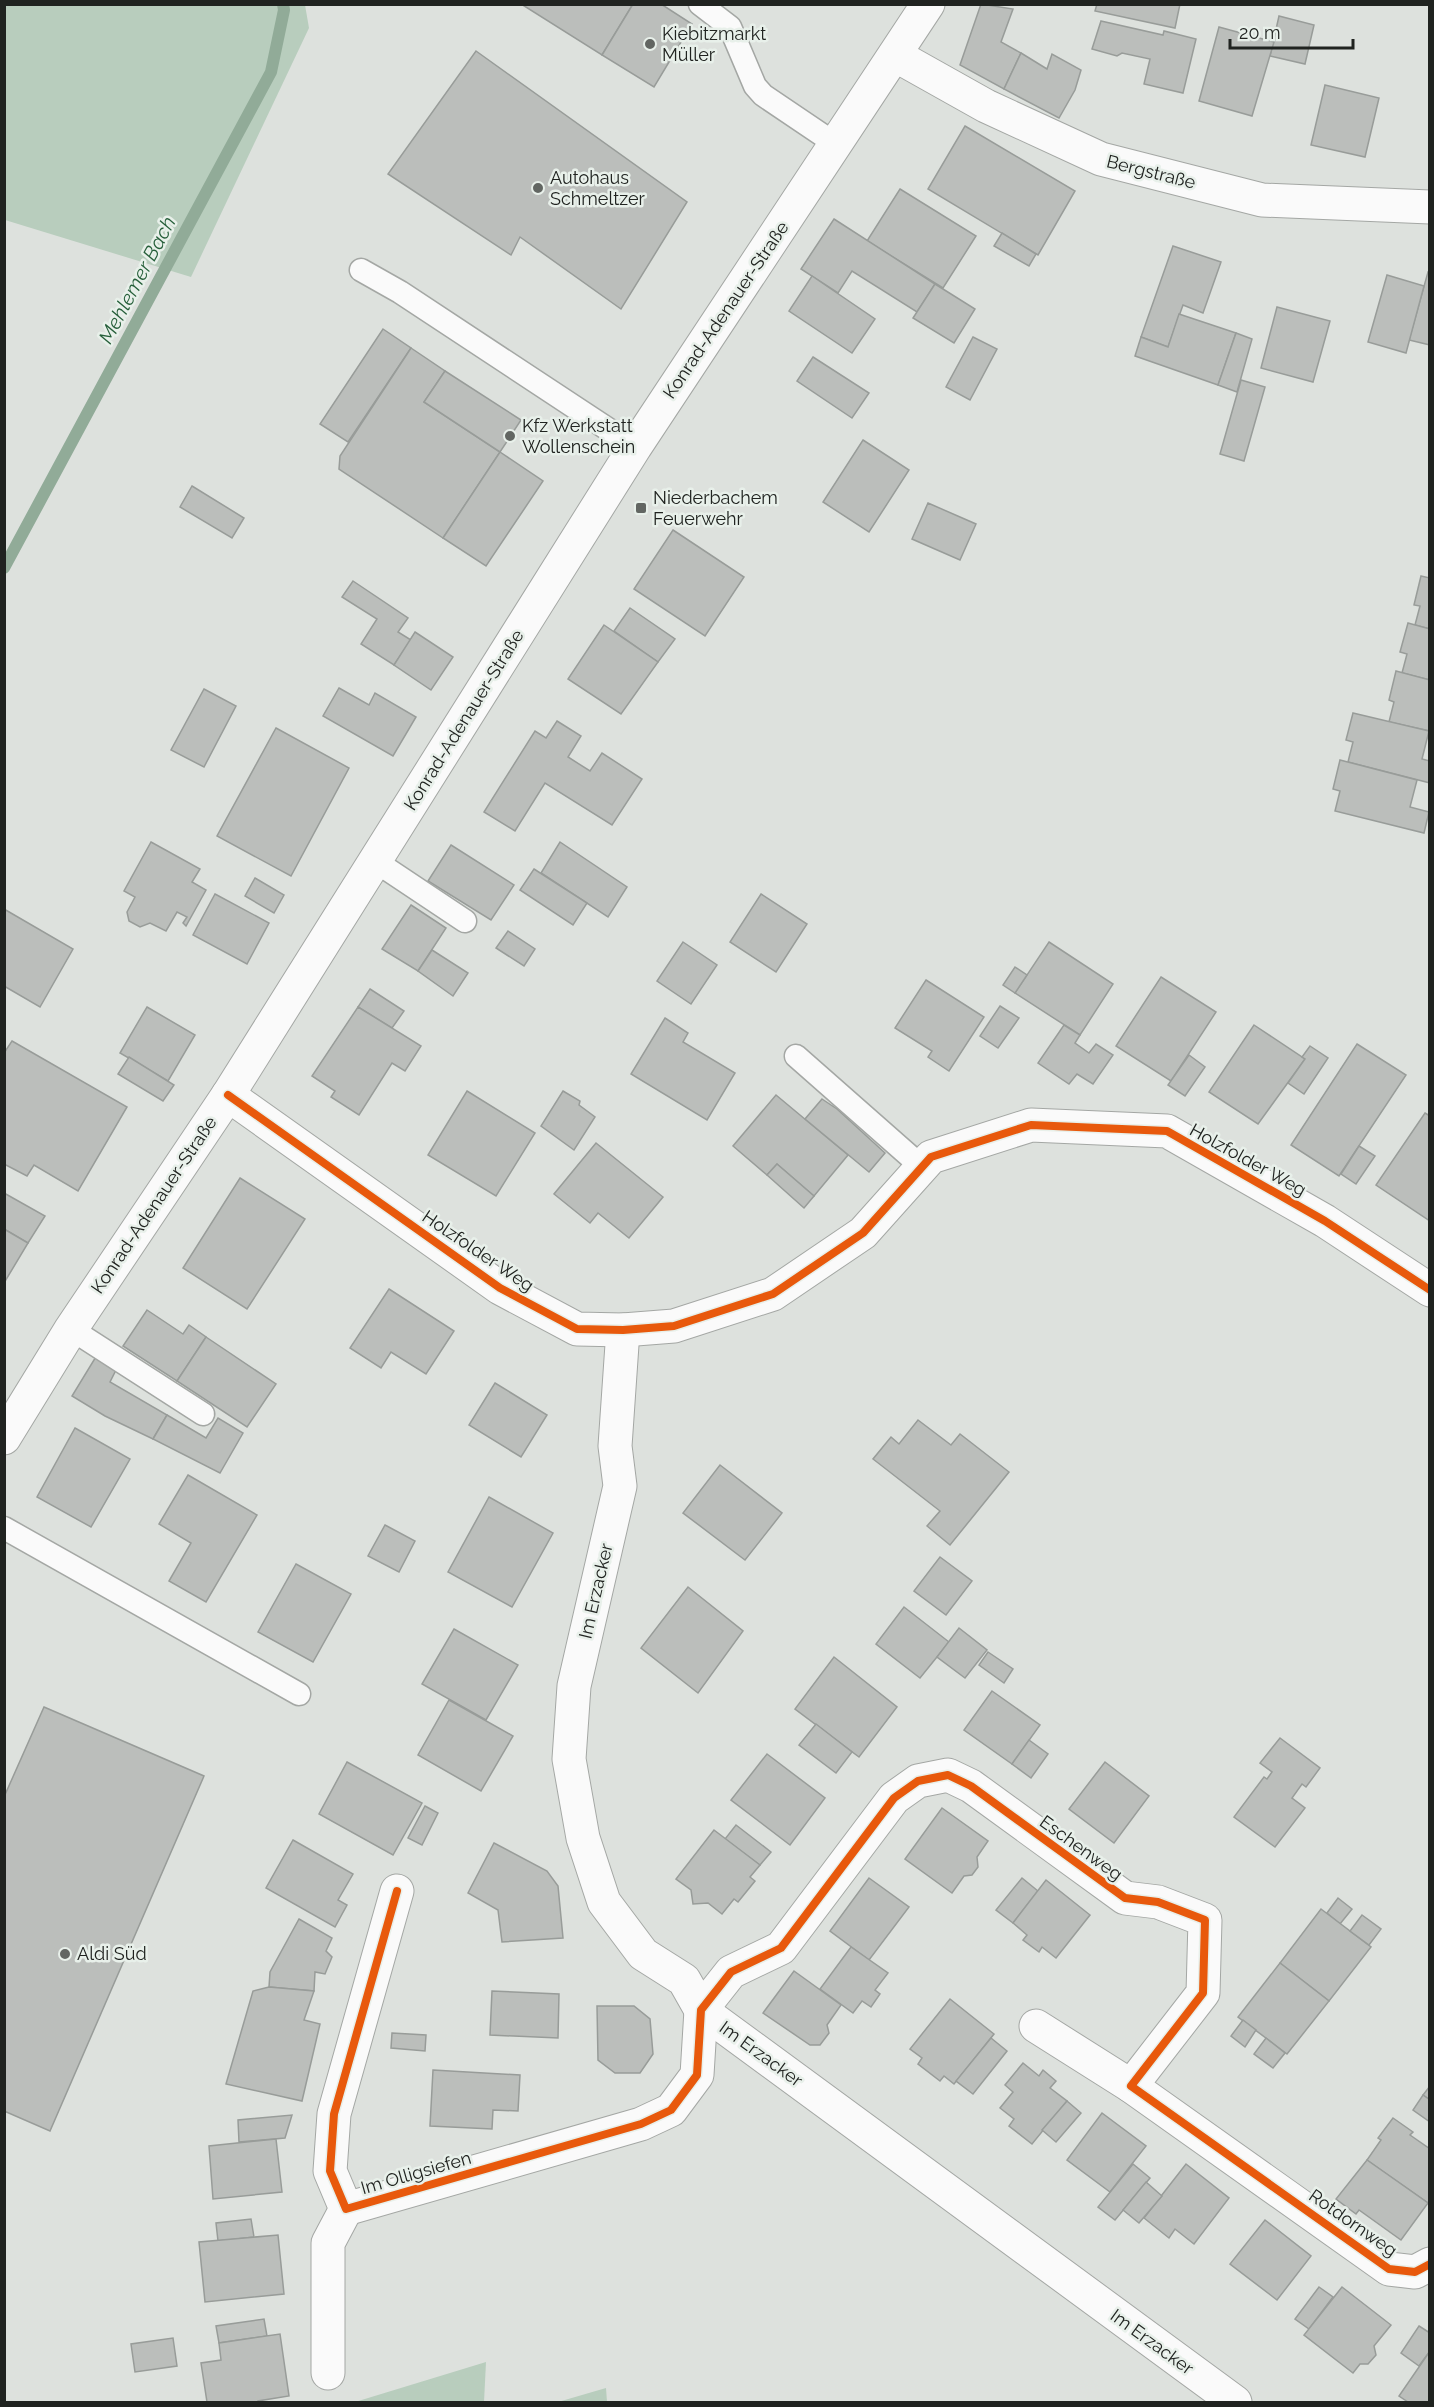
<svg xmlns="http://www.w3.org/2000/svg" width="1434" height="2407" font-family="Raleway,sans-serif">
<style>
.green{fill:#b8cdbd}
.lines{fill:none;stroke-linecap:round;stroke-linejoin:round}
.stream{stroke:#91ab98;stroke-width:12}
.building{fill:#bbbebb;stroke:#989c99;stroke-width:1.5}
.lane-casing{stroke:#a4a7a4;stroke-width:25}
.street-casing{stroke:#a4a7a4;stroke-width:35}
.secondary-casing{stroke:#a4a7a4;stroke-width:35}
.lane{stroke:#fafafa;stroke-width:22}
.street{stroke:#fafafa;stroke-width:33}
.secondary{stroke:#fafafa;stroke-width:33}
.cycleway-casing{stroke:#e8f0ea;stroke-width:11}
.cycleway{stroke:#e8590c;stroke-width:8}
.poi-dot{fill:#626662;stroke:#e8f0ea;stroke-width:2}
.labels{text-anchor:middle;stroke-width:5;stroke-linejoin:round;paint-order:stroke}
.poi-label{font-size:18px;fill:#202320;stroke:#e8f0ea;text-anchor:start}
.street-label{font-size:18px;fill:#202320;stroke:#e8f0ea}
.water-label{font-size:20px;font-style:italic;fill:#265f3a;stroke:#e8f0ea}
</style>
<rect width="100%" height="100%" fill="#dde1dd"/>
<g class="green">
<polygon points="4,5 305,5 309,28 191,277 5,220"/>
<polygon points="486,2362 484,2402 355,2402"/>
<polygon points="606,2388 607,2402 558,2402"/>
</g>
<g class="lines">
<polyline class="stream" points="4,568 271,72 284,10 283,4"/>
</g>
<g class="building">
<polygon points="521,4 633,4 602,55"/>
<polygon points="633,4 661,4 692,24 654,87 602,55"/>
<polygon points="981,4 1013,9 1001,42 1021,53 1004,89 960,65"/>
<polygon points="1097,4 1180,4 1175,28 1095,11"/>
<polygon points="1279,16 1314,25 1305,64 1270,56"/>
<polygon points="1101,21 1163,35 1164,31 1196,39 1183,93 1144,84 1150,59 1122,53 1117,56 1092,49"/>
<polygon points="1219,27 1274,42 1252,116 1199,101"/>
<polygon points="476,51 687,202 621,309 520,237 511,255 388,174"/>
<polygon points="1021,53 1047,69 1052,54 1081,70 1075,90 1059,118 1004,89"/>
<polygon points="1325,85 1379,98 1365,157 1311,145"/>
<polygon points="965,126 1075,191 1038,255 928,189"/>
<polygon points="900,189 976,236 943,288 867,241"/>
<polygon points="834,219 935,284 917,312 852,271 838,293 801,269"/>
<polygon points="1002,233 1036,254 1029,266 994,246"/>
<polygon points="1173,246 1221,262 1203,313 1183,305 1168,347 1141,337"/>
<polygon points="1428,272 1430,273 1430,345 1409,340"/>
<polygon points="1387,275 1424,286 1406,353 1368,342"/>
<polygon points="812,276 875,319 852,353 789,311"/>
<polygon points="935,284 975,309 954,343 913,318"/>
<polygon points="1277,307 1330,321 1313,382 1261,368"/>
<polygon points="1179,314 1236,333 1218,385 1135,356 1141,337 1168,347"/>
<polygon points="383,329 411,348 348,442 320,424"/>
<polygon points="1236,333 1252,339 1237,392 1218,385"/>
<polygon points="973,337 997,349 970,400 946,387"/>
<polygon points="411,348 445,371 424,402 500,452 443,538 339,469 340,456"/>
<polygon points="813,357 869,393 852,418 797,381"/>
<polygon points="445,371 521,420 500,452 424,402"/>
<polygon points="1241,380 1265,387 1244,461 1220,454"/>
<polygon points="863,440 909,470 869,532 823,502"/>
<polygon points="500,452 543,481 486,566 443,538"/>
<polygon points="192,486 244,518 232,538 180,507"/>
<polygon points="928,503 976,524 960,560 912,539"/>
<polygon points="673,530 744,577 705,636 634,589"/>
<polygon points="1421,576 1430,578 1430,629 1415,625 1420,606 1414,605"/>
<polygon points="353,581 408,618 398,632 411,640 394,665 361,644 377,619 342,597"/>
<polygon points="630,608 675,639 658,662 614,631"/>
<polygon points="1408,623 1430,629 1430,680 1402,673 1407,654 1400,652"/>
<polygon points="604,625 658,662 621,714 568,679"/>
<polygon points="415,632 453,657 431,690 394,665"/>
<polygon points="1396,671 1430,680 1430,731 1389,722 1394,702 1389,700"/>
<polygon points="339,688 369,705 375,693 416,717 393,756 323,716"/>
<polygon points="204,689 236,706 204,767 171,750"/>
<polygon points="1353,713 1429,731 1422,759 1430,761 1430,783 1348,762 1353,742 1346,740"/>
<polygon points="557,721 581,736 568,757 590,771 602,753 642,779 612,825 545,783 515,831 484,812 535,731 546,738"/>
<polygon points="276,728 349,768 291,876 217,836"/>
<polygon points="1340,760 1417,780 1410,807 1429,812 1424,833 1335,811 1340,791 1333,789"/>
<polygon points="151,842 200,869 192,882 206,890 186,926 183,923 187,917 177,912 166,931 150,923 140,927 129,921 127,912 135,897 124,891"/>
<polygon points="560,842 627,887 608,917 541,873"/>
<polygon points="451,845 514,885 491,920 428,881"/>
<polygon points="534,869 587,903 573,925 520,890"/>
<polygon points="255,878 284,895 274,913 245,896"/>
<polygon points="215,894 269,923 247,964 193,935"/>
<polygon points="761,894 807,924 776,972 730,942"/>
<polygon points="411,905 446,928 418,971 382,949"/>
<polygon points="4,909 73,949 40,1007 4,986"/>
<polygon points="508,931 535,949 524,966 496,948"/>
<polygon points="683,942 717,965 691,1004 657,981"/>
<polygon points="1049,942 1113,984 1080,1035 1015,993"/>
<polygon points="432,950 468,973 453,996 418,971"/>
<polygon points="1015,967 1027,975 1015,993 1003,985"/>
<polygon points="1161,977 1216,1012 1171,1081 1116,1046"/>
<polygon points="926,980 984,1017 949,1071 928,1057 932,1051 895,1028"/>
<polygon points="370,989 404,1011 392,1028 358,1007"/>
<polygon points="1000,1006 1019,1018 998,1048 980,1036"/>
<polygon points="147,1007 195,1035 168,1081 120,1053"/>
<polygon points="358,1007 421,1046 405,1071 392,1063 359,1115 331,1097 335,1091 312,1076"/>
<polygon points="665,1018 688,1033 683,1042 735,1073 707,1120 631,1074"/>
<polygon points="1064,1025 1080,1035 1075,1043 1089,1053 1096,1044 1113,1055 1093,1084 1077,1074 1069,1084 1038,1063"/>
<polygon points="1254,1025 1305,1059 1258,1124 1209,1092"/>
<polygon points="12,1041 127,1107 78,1191 34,1165 27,1176 4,1164 4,1053"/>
<polygon points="1357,1044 1406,1075 1339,1176 1291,1145"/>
<polygon points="1310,1046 1328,1058 1304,1094 1288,1083 1305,1059 1302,1057"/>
<polygon points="1189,1055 1205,1067 1185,1096 1168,1085"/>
<polygon points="129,1057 174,1085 163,1101 118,1074"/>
<polygon points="467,1091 535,1133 496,1196 428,1155"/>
<polygon points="563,1091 580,1101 579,1105 595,1117 574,1150 541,1126"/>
<polygon points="776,1095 848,1155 814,1196 777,1164 767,1175 733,1146"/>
<polygon points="822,1099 837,1109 885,1153 869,1172 805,1119"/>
<polygon points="1425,1113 1430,1116 1430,1221 1376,1185"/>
<polygon points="596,1143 663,1197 629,1238 598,1213 590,1223 554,1194"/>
<polygon points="1359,1146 1375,1156 1356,1184 1341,1174"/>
<polygon points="777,1164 814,1196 804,1208 767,1175"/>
<polygon points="240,1178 305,1219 247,1309 183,1268"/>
<polygon points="4,1193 45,1216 28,1243 4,1229"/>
<polygon points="4,1229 28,1243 4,1283"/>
<polygon points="389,1289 454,1331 426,1374 391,1352 381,1368 350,1348"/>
<polygon points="147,1310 183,1334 189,1325 206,1337 177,1381 123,1346"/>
<polygon points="206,1337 276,1384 247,1427 177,1381"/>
<polygon points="97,1355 118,1366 110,1382 167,1415 153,1439 105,1416 72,1396"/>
<polygon points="495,1383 547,1415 521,1457 469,1425"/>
<polygon points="167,1415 206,1438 218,1418 243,1433 220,1473 153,1439"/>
<polygon points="918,1420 951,1445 960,1434 1009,1472 950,1545 927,1526 940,1511 873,1459 891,1437 899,1444"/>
<polygon points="75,1428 130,1459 91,1527 37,1497"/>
<polygon points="720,1465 782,1513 745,1560 683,1513"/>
<polygon points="188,1475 257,1515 206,1602 169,1581 191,1543 159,1524"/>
<polygon points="489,1497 553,1533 512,1607 448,1572"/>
<polygon points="385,1525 415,1541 399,1572 368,1556"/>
<polygon points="940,1557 972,1581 946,1615 914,1591"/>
<polygon points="296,1564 351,1594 313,1662 258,1632"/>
<polygon points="688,1587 743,1631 698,1693 641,1648"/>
<polygon points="904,1607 949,1642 920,1678 876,1644"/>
<polygon points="959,1628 987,1650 965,1678 937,1657"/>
<polygon points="454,1629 518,1665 486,1720 422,1684"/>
<polygon points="988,1652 1013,1669 1004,1683 979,1665"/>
<polygon points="834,1657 897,1707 859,1757 795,1709"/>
<polygon points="992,1691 1040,1725 1012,1764 964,1730"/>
<polygon points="449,1700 513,1736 481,1791 418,1755"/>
<polygon points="44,1707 204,1776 50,2131 4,2111 4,1797"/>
<polygon points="816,1724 852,1752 836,1773 799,1745"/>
<polygon points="1280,1738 1320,1768 1306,1787 1302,1784 1292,1798 1305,1808 1275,1847 1234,1817 1264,1777 1267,1779 1272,1772 1260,1763"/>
<polygon points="1029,1740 1048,1754 1031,1778 1012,1764"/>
<polygon points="767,1754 825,1798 790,1845 731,1800"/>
<polygon points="347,1762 422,1803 393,1855 319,1814"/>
<polygon points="1105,1762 1149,1796 1114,1843 1069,1809"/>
<polygon points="425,1806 438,1813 422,1845 408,1838"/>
<polygon points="942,1808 988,1841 977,1857 978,1867 972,1875 964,1876 952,1893 905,1859"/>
<polygon points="736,1825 771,1852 760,1865 725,1839"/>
<polygon points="714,1830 760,1865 750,1877 755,1881 738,1902 734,1899 722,1914 708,1903 693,1904 691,1890 676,1879"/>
<polygon points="293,1840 353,1874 338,1900 347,1905 335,1927 266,1888"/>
<polygon points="494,1843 547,1871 558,1886 563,1938 502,1942 498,1910 468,1893"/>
<polygon points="869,1878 909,1907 869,1960 830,1931"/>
<polygon points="1022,1878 1038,1891 1013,1923 996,1910"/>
<polygon points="1046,1880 1090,1915 1056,1958 1042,1947 1039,1952 1023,1940 1027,1935 1013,1923"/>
<polygon points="1338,1898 1352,1909 1340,1924 1327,1913"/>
<polygon points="1321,1909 1371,1947 1329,2001 1280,1963"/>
<polygon points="1362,1915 1381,1929 1369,1945 1350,1931"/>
<polygon points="299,1919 332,1938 326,1951 332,1957 325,1974 315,1972 314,1991 269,1987 270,1972"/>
<polygon points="851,1947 888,1973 875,1990 880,1994 871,2007 862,2001 853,2013 820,1989"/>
<polygon points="1280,1963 1329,2001 1287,2054 1238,2017"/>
<polygon points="794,1971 841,2005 827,2025 829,2033 820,2045 810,2045 763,2013"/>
<polygon points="269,1987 314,1991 304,2020 320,2024 302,2101 226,2084 253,1991"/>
<polygon points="492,1991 559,1994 558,2038 490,2035"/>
<polygon points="950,1999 994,2034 954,2084 944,2076 940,2081 918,2064 922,2058 910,2049"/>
<polygon points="597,2006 634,2006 650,2019 653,2054 640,2073 615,2073 598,2060"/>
<polygon points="1243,2020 1256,2030 1245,2047 1231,2036"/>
<polygon points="392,2033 426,2035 425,2051 391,2048"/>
<polygon points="991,2038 1007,2051 973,2094 956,2081"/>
<polygon points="1266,2038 1285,2053 1273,2068 1254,2054"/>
<polygon points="1023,2063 1039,2076 1043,2070 1056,2081 1050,2088 1067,2101 1032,2144 1009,2126 1014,2119 1000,2108 1013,2092 1005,2085"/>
<polygon points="433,2070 520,2075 518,2111 493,2110 492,2129 430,2126"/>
<polygon points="1430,2086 1430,2100 1423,2095"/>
<polygon points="1423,2095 1430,2100 1430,2122 1413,2110"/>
<polygon points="1067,2101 1081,2113 1056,2142 1042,2130"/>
<polygon points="1102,2113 1146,2146 1110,2192 1067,2160"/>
<polygon points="292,2115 285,2138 239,2142 238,2120"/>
<polygon points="1393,2118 1413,2132 1410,2135 1430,2149 1430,2200 1428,2203 1367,2160 1381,2140 1378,2138"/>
<polygon points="276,2139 282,2192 213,2199 209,2146"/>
<polygon points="1367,2160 1428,2203 1401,2240 1359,2210 1356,2214 1336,2199"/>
<polygon points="1133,2164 1150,2178 1115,2220 1098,2207"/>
<polygon points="1186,2164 1229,2198 1194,2244 1175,2229 1169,2238 1144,2218"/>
<polygon points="1146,2182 1162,2196 1139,2223 1123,2210"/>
<polygon points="251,2219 254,2237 218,2241 216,2223"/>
<polygon points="1265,2220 1311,2256 1277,2300 1230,2264"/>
<polygon points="278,2235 284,2294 205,2302 199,2242"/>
<polygon points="1319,2287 1333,2297 1309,2329 1295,2319"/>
<polygon points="1342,2287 1391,2325 1374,2346 1376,2355 1368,2364 1360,2364 1353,2373 1304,2335"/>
<polygon points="264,2319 267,2336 219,2343 216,2326"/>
<polygon points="1419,2326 1430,2333 1430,2351 1419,2366 1401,2353"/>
<polygon points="280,2334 289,2396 258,2401 258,2402 207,2402 201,2363 221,2360 219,2343"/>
<polygon points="173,2338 177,2366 135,2372 131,2344"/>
<polygon points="1430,2351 1430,2402 1408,2402 1399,2396"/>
</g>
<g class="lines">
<g class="lane-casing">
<g id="lane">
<polyline points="700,4 730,27 755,86 763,95 837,145"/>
<polyline points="361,270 400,292 635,447"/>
<polyline points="375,861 465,921"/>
<polyline points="796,1056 922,1167"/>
<polyline points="71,1329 203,1414"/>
<polyline points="4,1528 299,1694"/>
</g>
</g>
<g class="street-casing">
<g id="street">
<polyline points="895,55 986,106 1101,159 1262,200 1430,207"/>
<polyline points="228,1095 500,1288 577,1329 623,1330 674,1326 773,1294 863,1233 931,1157 1031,1125 1167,1131 1325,1221 1430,1290"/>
<polyline points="623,1330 615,1446 620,1486 574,1686 569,1759 583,1838 604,1902 643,1954 684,1980 701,2010 1235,2402"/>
<polyline points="397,1891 334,2114 330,2171 346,2209 641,2124 671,2110 697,2075 701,2010 731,1972 781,1948 894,1798 918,1781 948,1775 971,1786 1125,1898 1158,1902 1205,1920 1203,1993 1131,2086 1389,2269 1415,2272 1430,2264"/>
<polyline points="1036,2026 1131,2086"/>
<polyline points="328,2373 328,2243 346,2209"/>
</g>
</g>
<g class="secondary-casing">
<polyline id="secondary" points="4,1438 71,1329 228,1095 635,447 928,4"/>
</g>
<use href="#lane" class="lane"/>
<use href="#street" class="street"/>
<use href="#secondary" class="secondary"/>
<g class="cycleway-casing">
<g id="cycleway">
<polyline points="228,1095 500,1288 577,1329 623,1330 674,1326 773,1294 863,1233 931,1157 1031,1125 1167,1131 1325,1221 1430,1290"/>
<polyline points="397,1891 334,2114 330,2171 346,2209 641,2124 671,2110 697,2075 701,2010 731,1972 781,1948 894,1798 918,1781 948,1775 971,1786 1125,1898 1158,1902 1205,1920 1203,1993 1131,2086 1389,2269 1415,2272 1430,2264"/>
</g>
</g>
<use href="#cycleway" class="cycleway"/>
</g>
<g class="poi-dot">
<circle cx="650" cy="44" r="6"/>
<circle cx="538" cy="188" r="6"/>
<circle cx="510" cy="436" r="6"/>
<rect x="635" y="502" width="12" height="12" rx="3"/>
<circle cx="65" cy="1954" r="6"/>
</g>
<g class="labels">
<g class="poi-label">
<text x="662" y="40">Kiebitzmarkt<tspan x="662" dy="21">Müller</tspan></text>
<text x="550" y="184">Autohaus<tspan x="550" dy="21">Schmeltzer</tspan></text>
<text x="522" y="432">Kfz Werkstatt<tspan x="522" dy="21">Wollenschein</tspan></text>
<text x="653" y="504">Niederbachem<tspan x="653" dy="21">Feuerwehr</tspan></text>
<text x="77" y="1960">Aldi Süd</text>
</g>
<g class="street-label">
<text transform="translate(1151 172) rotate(14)" y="6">Bergstraße</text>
<text transform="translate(726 310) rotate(-56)" y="6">Konrad-Adenauer-Straße</text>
<text transform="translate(464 720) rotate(-58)" y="6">Konrad-Adenauer-Straße</text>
<text transform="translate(1248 1160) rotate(29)" y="6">Holzfolder Weg</text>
<text transform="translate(154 1205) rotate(-56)" y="6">Konrad-Adenauer-Straße</text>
<text transform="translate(478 1251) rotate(34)" y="6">Holzfolder Weg</text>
<text transform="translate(596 1591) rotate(-77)" y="6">Im Erzacker</text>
<text transform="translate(1081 1848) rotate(36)" y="6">Eschenweg</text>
<text transform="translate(761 2054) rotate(36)" y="6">Im Erzacker</text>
<text transform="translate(416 2173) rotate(-16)" y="6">Im Olligsiefen</text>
<text transform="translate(1353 2223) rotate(35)" y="6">Rotdornweg</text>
<text transform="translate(1152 2342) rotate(36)" y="6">Im Erzacker</text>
</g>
<g class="water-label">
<text transform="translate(137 280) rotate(-62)" y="7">Mehlemer Bach</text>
</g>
</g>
<rect width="1434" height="2407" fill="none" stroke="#202320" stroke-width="12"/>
<path d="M1230 39v9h123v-9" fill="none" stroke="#202320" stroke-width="3"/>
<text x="1239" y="39" font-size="18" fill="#202320" stroke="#e8f0ea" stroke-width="4.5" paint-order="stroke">20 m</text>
</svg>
